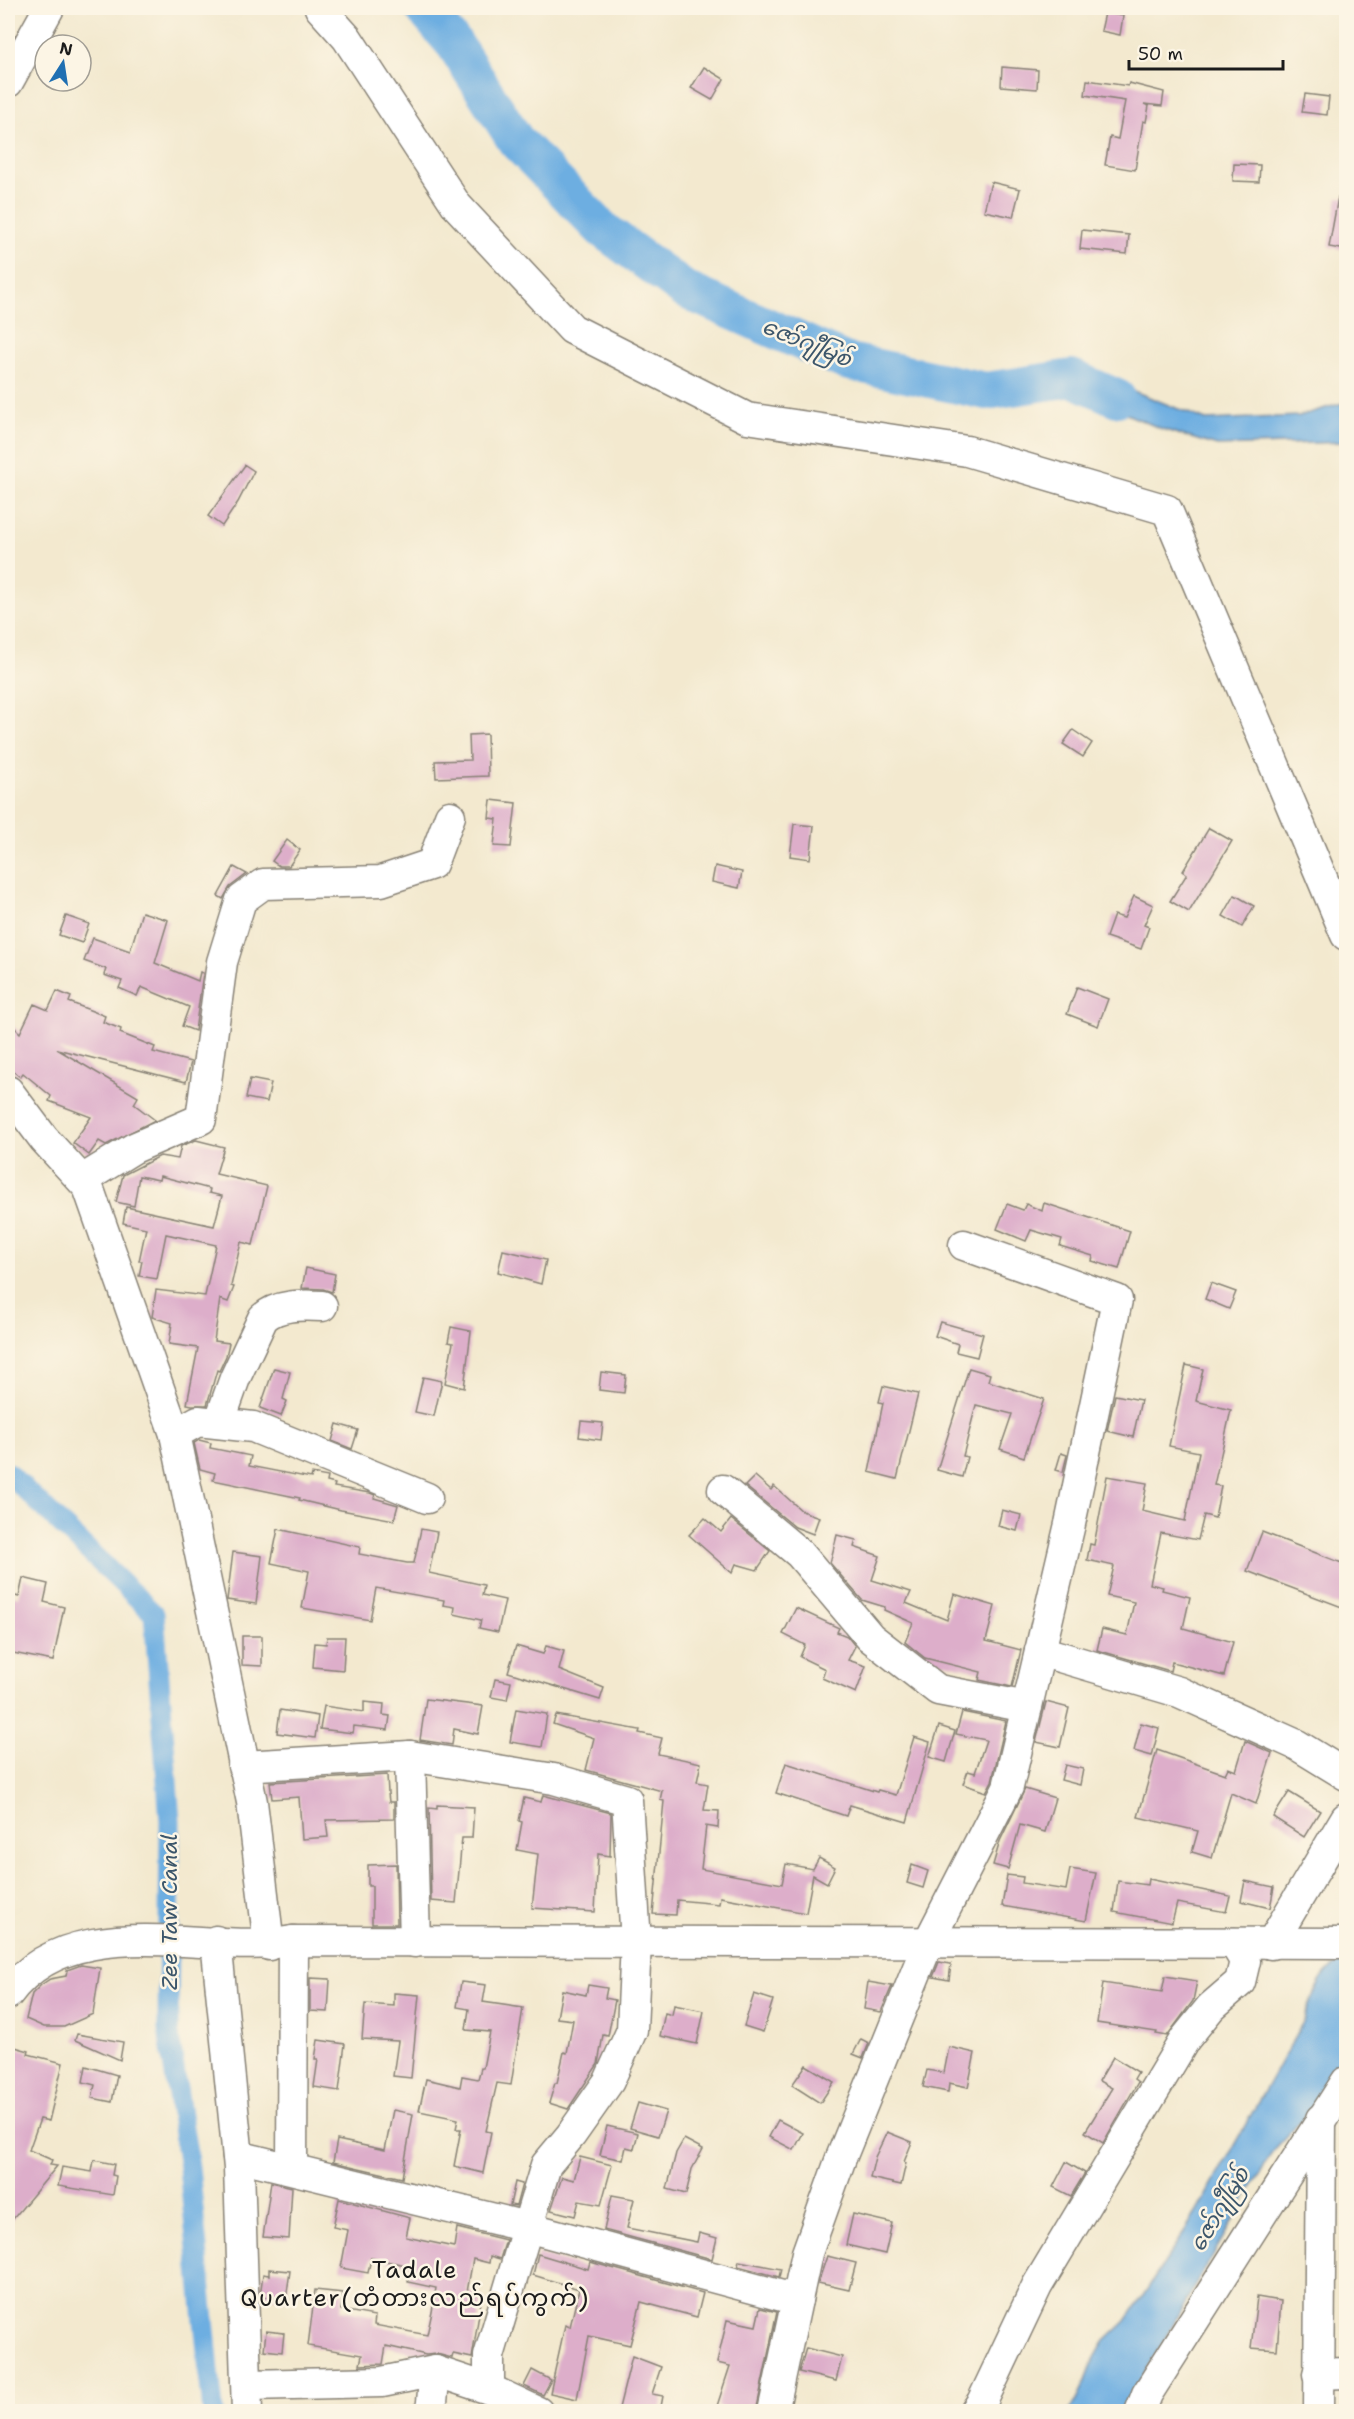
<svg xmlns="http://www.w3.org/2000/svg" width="1354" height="2419" font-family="'Shantell Sans','Noto Sans Myanmar',sans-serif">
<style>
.water{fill:#6daee1;stroke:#44657e;stroke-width:1.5}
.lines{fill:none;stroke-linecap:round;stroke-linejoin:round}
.canal{stroke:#6daee1;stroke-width:21}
.river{stroke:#6daee1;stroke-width:38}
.building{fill:#ddaeca}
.minor-casing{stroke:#888276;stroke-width:33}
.minor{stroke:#fff;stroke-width:30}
.labels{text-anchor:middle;stroke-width:5;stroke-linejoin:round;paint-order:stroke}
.water-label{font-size:22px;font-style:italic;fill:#3c566b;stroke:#fcf5e5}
.quarter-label{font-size:24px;letter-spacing:1.5px;fill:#1c1c1c;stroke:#fcf5e5}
</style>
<rect width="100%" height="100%" fill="#fcf5e5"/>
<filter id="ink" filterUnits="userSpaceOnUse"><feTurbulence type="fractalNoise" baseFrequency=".0167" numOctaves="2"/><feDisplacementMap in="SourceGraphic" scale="12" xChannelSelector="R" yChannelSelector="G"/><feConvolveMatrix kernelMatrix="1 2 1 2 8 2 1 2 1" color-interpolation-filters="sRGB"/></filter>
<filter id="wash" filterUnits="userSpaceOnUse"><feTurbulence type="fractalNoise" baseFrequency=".008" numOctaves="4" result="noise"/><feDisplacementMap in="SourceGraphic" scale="24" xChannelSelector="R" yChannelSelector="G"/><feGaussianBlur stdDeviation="1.35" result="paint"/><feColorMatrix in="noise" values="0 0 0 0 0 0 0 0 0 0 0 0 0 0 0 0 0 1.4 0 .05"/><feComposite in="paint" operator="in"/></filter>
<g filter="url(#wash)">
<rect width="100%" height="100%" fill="#f3e9cf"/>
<g class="water">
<polygon points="1074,367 1206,420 1299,416 1346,402 1346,442 1217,446 1162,429 1069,390"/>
<path d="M1346 1959C1346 1982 1351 2032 1346 2051 1338 2085 1296 2126 1273 2151L1123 2411 1067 2412 1079 2397 1091 2365 1104 2342 1126 2321 1141 2299 1196 2213 1303 2022C1313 1995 1319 1971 1346 1959Z"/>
</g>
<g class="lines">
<polyline class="canal" points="8,1473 154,1614 170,1821 168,2029 189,2167 213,2412"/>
<polyline class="river" points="423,8 455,45 516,141 602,229 685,290 845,361 986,391 1072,378 1117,398"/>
</g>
<g id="blocks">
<g class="building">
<polygon points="1105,13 1123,16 1120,35 1101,31"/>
<polygon points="704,67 724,79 712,100 691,88"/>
<polygon points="1002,67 1038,70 1037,89 1001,86"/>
<polygon points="1087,80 1128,86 1129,83 1164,92 1162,106 1144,104 1149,106 1146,122 1143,121 1135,170 1105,165 1110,137 1118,139 1125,101 1085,95"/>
<polygon points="1305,94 1329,97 1327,115 1302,112"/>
<polygon points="1234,164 1260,165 1259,182 1233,181"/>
<polygon points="991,182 1020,189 1013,217 984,211"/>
<polygon points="1338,197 1347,198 1347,250 1329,247"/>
<polygon points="1082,230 1129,235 1127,254 1080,249"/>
<polygon points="245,465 254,471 238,502 222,526 208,516"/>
<polygon points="1073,730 1092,743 1083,757 1063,744"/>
<polygon points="487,734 488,776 436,778 435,761 470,760 469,735"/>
<polygon points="491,800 516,803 511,847 494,846 497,819 489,818"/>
<polygon points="794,824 814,826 810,859 790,856"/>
<polygon points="1209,828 1232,841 1189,912 1170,901 1187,874 1183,871"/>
<polygon points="287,840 300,850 289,866 279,866 272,861"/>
<polygon points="715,866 742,872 739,888 712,882"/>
<polygon points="234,867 247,874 230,887 223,899 218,896"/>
<polygon points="1235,895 1254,906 1242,927 1223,916"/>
<polygon points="1134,896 1153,905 1144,925 1149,927 1141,949 1106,937 1114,915 1124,918"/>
<polygon points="142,912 168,920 155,963 198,981 200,972 203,973 195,1031 182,1026 189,1007 141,987 137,996 119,988 122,981 104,975 106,969 84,961 93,938 130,951"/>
<polygon points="66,916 89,924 82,943 59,935"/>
<polygon points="1077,987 1108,999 1098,1026 1067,1014"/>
<polygon points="57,991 71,997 69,1002 105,1016 103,1022 121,1029 120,1033 155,1047 153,1052 191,1062 186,1082 57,1049 138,1097 134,1104 155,1120 106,1145 99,1141 89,1155 73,1143 91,1117 49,1101 51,1096 23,1073 20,1077 8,1067 8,1021 20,1033 34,1004 48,1010"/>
<polygon points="250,1079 271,1083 267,1102 246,1098"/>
<polygon points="196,1140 224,1147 216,1174 267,1186 253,1245 241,1242 231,1286 234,1287 228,1302 220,1299 214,1341 229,1343 226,1356 219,1371 217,1370 207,1405 192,1405 187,1404 198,1348 169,1344 172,1323 152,1317 156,1290 205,1296 216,1245 166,1234 157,1279 139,1276 142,1261 139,1261 146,1228 123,1223 126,1207 214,1226 222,1196 209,1193 210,1189 160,1176 159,1180 139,1176 134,1206 116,1202 123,1175 160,1156 178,1159 181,1146"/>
<polygon points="1044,1203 1130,1231 1119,1269 1092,1261 1093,1256 1060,1246 1062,1239 1031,1230 1026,1241 997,1229 1007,1204 1023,1210 1026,1204 1042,1211"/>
<polygon points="503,1250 546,1260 541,1284 498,1272"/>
<polygon points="306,1268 335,1274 332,1292 323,1289 302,1288"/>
<polygon points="1211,1283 1236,1292 1229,1309 1205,1299"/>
<polygon points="940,1322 983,1334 977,1357 956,1352 958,1344 935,1336"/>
<polygon points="451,1327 471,1331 464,1388 445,1383 453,1343 448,1342"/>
<polygon points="1186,1365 1203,1369 1196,1401 1231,1410 1214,1485 1221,1486 1215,1518 1204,1515 1198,1540 1161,1533 1150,1584 1163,1587 1162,1590 1190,1597 1183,1628 1233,1642 1224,1676 1172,1662 1170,1671 1097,1650 1102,1629 1127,1635 1134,1602 1107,1596 1114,1566 1087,1560 1090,1544 1094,1545 1107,1476 1147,1483 1142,1511 1185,1521 1199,1452 1169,1446"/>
<polygon points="274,1368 290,1372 283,1399 287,1401 281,1416 260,1408"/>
<polygon points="969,1368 990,1374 988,1381 1044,1399 1024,1457 1000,1449 1012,1414 976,1405 963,1456 967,1457 962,1477 937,1470"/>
<polygon points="601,1372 626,1375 624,1393 599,1390"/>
<polygon points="423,1377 442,1381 434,1416 415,1412"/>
<polygon points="883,1386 918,1394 897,1479 869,1472 883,1403 879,1402"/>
<polygon points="1115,1395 1141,1400 1133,1437 1107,1431"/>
<polygon points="581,1421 603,1423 601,1440 579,1437"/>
<polygon points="337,1424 358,1430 352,1449 332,1441"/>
<polygon points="199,1440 211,1443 210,1448 251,1456 249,1466 311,1478 312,1474 328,1477 327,1482 335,1484 334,1487 370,1493 375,1495 374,1498 398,1505 394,1520 341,1510 299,1500 300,1498 213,1480 215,1473 200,1469 194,1443"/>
<polygon points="1061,1453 1067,1455 1063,1472 1056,1470"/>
<polygon points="755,1476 771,1490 774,1486 802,1511 819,1517 813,1534 795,1527 745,1486"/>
<polygon points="1002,1510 1021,1515 1017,1531 998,1526"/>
<polygon points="705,1518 721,1532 731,1519 770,1551 757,1570 736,1564 732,1573 689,1535"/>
<polygon points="278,1529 360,1547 359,1554 407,1563 414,1563 421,1529 437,1532 429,1573 484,1585 482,1595 505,1600 498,1632 479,1628 481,1620 454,1614 455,1607 443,1605 444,1600 376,1588 370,1620 302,1608 309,1571 271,1563"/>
<polygon points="1262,1532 1347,1565 1347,1609 1247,1571"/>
<polygon points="837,1535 856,1540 854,1547 880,1556 872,1580 911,1592 906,1603 947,1620 954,1594 995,1606 986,1641 1021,1650 1012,1687 979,1680 981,1672 925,1658 905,1642 913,1623 884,1610 885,1607 862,1600 830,1563"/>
<polygon points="233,1552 262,1556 256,1604 227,1600"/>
<polygon points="23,1578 48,1584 44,1602 64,1607 53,1661 8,1652 8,1594 19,1597"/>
<polygon points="796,1608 839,1628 837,1632 847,1636 855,1646 848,1660 866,1666 856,1693 822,1678 825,1669 800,1657 805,1645 783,1634"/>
<polygon points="242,1636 262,1636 262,1666 242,1665"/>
<polygon points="327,1637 345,1637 343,1670 313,1667 315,1643 326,1644"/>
<polygon points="516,1646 543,1654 546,1646 564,1651 559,1670 604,1688 600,1700 508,1672"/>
<polygon points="495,1679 511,1682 507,1700 491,1697"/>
<polygon points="426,1699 483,1706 478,1734 454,1729 452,1745 420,1740"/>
<polygon points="364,1702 384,1704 383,1715 390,1716 388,1730 354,1726 353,1733 320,1729 324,1706 364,1712"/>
<polygon points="1046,1702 1069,1708 1060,1747 1036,1742"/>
<polygon points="516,1709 547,1714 542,1747 510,1742"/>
<polygon points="280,1710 318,1716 315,1738 277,1733"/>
<polygon points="962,1712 1006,1721 992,1781 986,1792 963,1784 968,1771 975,1773 986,1740 956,1734"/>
<polygon points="556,1715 640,1730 639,1733 662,1738 658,1754 701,1763 697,1782 708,1784 704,1810 719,1811 718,1828 706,1826 701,1869 782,1884 786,1864 813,1869 819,1858 835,1867 827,1883 813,1875 806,1913 720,1897 719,1904 677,1900 676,1915 653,1914 664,1801 660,1800 662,1791 586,1770 594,1738 553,1724"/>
<polygon points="1141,1723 1159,1728 1152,1756 1134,1751"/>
<polygon points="939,1726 955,1731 946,1762 929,1757"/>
<polygon points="914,1737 930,1742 907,1822 850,1805 846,1816 776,1793 786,1763 877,1792 878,1790 896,1795"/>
<polygon points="1245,1741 1272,1753 1256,1804 1231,1793 1212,1858 1192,1852 1198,1831 1138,1817 1157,1750 1225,1774 1228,1768 1236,1771"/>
<polygon points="1065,1765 1083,1769 1080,1785 1061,1780"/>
<polygon points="387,1775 388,1793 389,1802 394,1802 394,1819 326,1820 328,1837 302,1839 299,1797 272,1799 270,1782"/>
<polygon points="1025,1789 1055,1798 1045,1832 1020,1825 1008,1869 993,1865 1000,1841"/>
<polygon points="1289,1792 1320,1811 1304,1837 1273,1817"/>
<polygon points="543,1795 611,1813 610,1856 598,1854 595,1912 532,1908 538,1854 517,1850 522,1822 519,1821 524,1798 541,1802"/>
<polygon points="437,1805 474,1807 472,1838 462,1838 456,1903 431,1901 429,1808 437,1809"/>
<polygon points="396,1864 397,1924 372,1924 372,1886 368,1886 368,1865"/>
<polygon points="912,1865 928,1871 923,1888 907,1883"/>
<polygon points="1070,1869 1096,1873 1086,1921 1002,1906 1007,1875 1023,1877 1022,1883 1066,1890"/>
<polygon points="1149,1879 1230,1896 1226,1912 1177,1903 1172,1923 1114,1912 1118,1881 1148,1885"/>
<polygon points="1245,1881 1274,1887 1270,1908 1241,1901"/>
<polygon points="939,1962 951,1964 949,1980 933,1977"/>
<polygon points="81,1965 100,1968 93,2014 64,2027 44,2027 26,2019 32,1994 41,1985 50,1979 66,1976 67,1970"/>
<polygon points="1165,1976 1197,1981 1193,2001 1167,2036 1156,2034 1157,2032 1097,2023 1103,1983 1162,1992"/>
<polygon points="310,1978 330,1979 328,2012 310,2011"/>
<polygon points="461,1982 486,1985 483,2002 523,2008 511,2085 497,2083 486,2131 491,2132 483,2173 454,2166 461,2129 456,2129 458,2119 419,2111 426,2079 460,2087 462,2076 478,2079 481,2068 483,2068 490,2032 466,2030 469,2009 457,2007"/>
<polygon points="868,1982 892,1986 881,2012 864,2009"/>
<polygon points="588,1985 607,1988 605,1998 615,2000 608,2036 603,2035 598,2064 568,2109 549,2103 555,2083 557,2083 564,2052 567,2053 573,2020 557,2018 562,1990 586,1995"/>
<polygon points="394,1993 419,1995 411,2078 393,2076 398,2041 362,2039 365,2004 394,2006"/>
<polygon points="754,1994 773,2000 763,2032 744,2026"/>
<polygon points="674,2005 704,2011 697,2044 660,2036 665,2013 672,2015"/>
<polygon points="77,2034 123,2042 120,2060 75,2040"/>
<polygon points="861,2039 869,2043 863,2058 853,2054"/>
<polygon points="318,2040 345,2044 339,2091 314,2087 318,2059 315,2059"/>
<polygon points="8,2045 29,2051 28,2054 63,2063 49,2121 40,2119 29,2150 52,2160 50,2165 57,2166 8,2225"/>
<polygon points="949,2047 975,2053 968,2087 949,2083 948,2092 923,2087 927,2070 944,2073"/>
<polygon points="1113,2057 1138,2072 1134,2079 1138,2082 1103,2143 1085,2132 1112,2088 1099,2081"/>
<polygon points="806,2065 834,2082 820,2103 792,2085"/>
<polygon points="86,2066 117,2075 112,2102 92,2098 95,2085 83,2082"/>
<polygon points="638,2103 666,2111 658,2136 630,2128"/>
<polygon points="393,2110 413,2114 402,2178 333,2162 337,2140 385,2150"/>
<polygon points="778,2120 803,2133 794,2150 769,2137"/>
<polygon points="607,2126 638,2133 634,2149 626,2147 623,2160 600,2155"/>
<polygon points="887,2132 912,2142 904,2162 906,2163 901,2185 870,2178 875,2157"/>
<polygon points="684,2139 703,2149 692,2169 686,2194 667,2189 676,2153"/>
<polygon points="580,2157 612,2165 601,2205 579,2201 575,2216 551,2210 562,2177 574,2180"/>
<polygon points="94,2160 114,2164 112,2175 116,2176 113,2195 58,2186 62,2167 92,2172"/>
<polygon points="1066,2162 1085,2173 1071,2196 1053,2187"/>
<polygon points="271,2182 292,2187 289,2239 263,2237"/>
<polygon points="515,2182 522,2184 516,2206 510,2205"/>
<polygon points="612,2195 634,2199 627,2228 697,2242 699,2233 717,2238 712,2259 604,2230"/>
<polygon points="339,2199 410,2218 406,2237 454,2247 457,2228 506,2240 500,2259 490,2256 489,2263 473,2259 467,2292 482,2295 472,2358 453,2354 452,2358 437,2354 426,2355 386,2346 383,2364 360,2365 362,2355 308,2346 315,2290 343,2293 341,2310 375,2316 374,2325 427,2335 432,2312 436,2288 408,2282 411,2266 371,2258 368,2273 341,2268 348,2230 333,2227"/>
<polygon points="853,2214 892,2223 885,2254 846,2245"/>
<polygon points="538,2254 588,2269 590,2262 703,2293 697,2317 641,2302 630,2345 589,2336 577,2399 550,2393 565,2325 570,2327 579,2289 533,2275"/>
<polygon points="827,2256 856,2263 849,2290 818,2283"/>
<polygon points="739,2261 781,2269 779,2277 738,2266"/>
<polygon points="269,2269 290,2271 286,2300 260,2296 263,2274 269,2275"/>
<polygon points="1257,2297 1281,2301 1277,2350 1251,2348"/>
<polygon points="760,2308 777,2312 756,2412 733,2412 717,2406 730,2366 717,2363 727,2320 756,2326"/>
<polygon points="266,2331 284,2333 282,2352 264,2350"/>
<polygon points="806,2348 842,2357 836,2381 799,2372"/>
<polygon points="632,2356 661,2367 652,2394 663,2396 660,2412 618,2412"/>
<polygon points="532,2370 551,2380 543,2395 524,2386"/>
</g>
</g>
</g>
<g filter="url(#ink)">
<use href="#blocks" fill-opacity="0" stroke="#888276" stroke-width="1.5"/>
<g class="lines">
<g class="minor-casing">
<g id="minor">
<polyline points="320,8 347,38 457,206 572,329 747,418 967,451 1167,510 1346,935"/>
<polyline points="8,82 49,8"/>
<polyline points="8,1091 44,1139 88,1187 175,1434 252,1802 269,1945"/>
<polyline points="82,1180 134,1148 201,1119 222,962 241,900 263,884 381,881 432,864 450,816"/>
<path d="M219 1423 235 1378 263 1318C278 1304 303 1305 322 1306"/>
<polyline points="175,1434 198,1421 253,1427 427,1498"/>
<polyline points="723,1490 800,1554 870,1637 938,1690 1027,1707"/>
<polyline points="1040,1651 1179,1692 1297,1745 1346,1775"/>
<polyline points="410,1756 415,1942"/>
<polyline points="243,1766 410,1756 554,1779 627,1800 636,1942 632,2030 609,2081 571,2135 546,2165 489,2356 489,2389"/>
<polyline points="216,1941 239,2168 247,2412"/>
<polyline points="1271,1944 1346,1818"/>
<path d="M8 1994C70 1907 204 1955 293 1941L1346 1943"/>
<polyline points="238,2156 527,2227 797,2300"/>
<polyline points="292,2168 293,1941"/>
<polyline points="1318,2374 1346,2373"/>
<polyline points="248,2385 382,2382 435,2371 489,2389 538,2412"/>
<polyline points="431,2412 435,2371"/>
<polyline points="773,2412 807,2253 841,2158 928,1943 1008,1787 1070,1524 1117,1300 964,1245"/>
<polyline points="975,2412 982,2402 1037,2286 1185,2039 1211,2007 1240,1982 1245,1961 1234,1943"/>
<polyline points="1140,2412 1147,2394 1346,2082"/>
<polyline points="1319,2412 1321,2119"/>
</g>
</g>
<use href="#minor" class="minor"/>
</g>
</g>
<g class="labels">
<g class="water-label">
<text transform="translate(807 342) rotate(22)" y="8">ဇော်ဂျီမြစ်</text>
<text transform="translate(169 1912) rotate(-90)" y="8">Zee Taw Canal</text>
<text transform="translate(1219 2209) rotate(-59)" y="8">ဇော်ဂျီမြစ်</text>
</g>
<g class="quarter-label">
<text x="415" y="2278">Tadale<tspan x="415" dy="28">Quarter(တံတားလည်ရပ်ကွက်)</tspan></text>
</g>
</g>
<rect width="1354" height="2419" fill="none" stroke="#fcf5e5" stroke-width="30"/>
<g transform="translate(63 63) rotate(12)"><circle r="28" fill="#fcf5e5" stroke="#a29e95" stroke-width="1.5"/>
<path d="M0-4.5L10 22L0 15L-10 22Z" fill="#1f6fb2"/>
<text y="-9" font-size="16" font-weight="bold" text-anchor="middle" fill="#1c1c1c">N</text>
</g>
<path d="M1129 60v9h154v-9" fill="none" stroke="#1c1c1c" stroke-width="3"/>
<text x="1138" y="60" font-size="18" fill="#1c1c1c" stroke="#fcf5e5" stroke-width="4.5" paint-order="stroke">50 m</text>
</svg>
